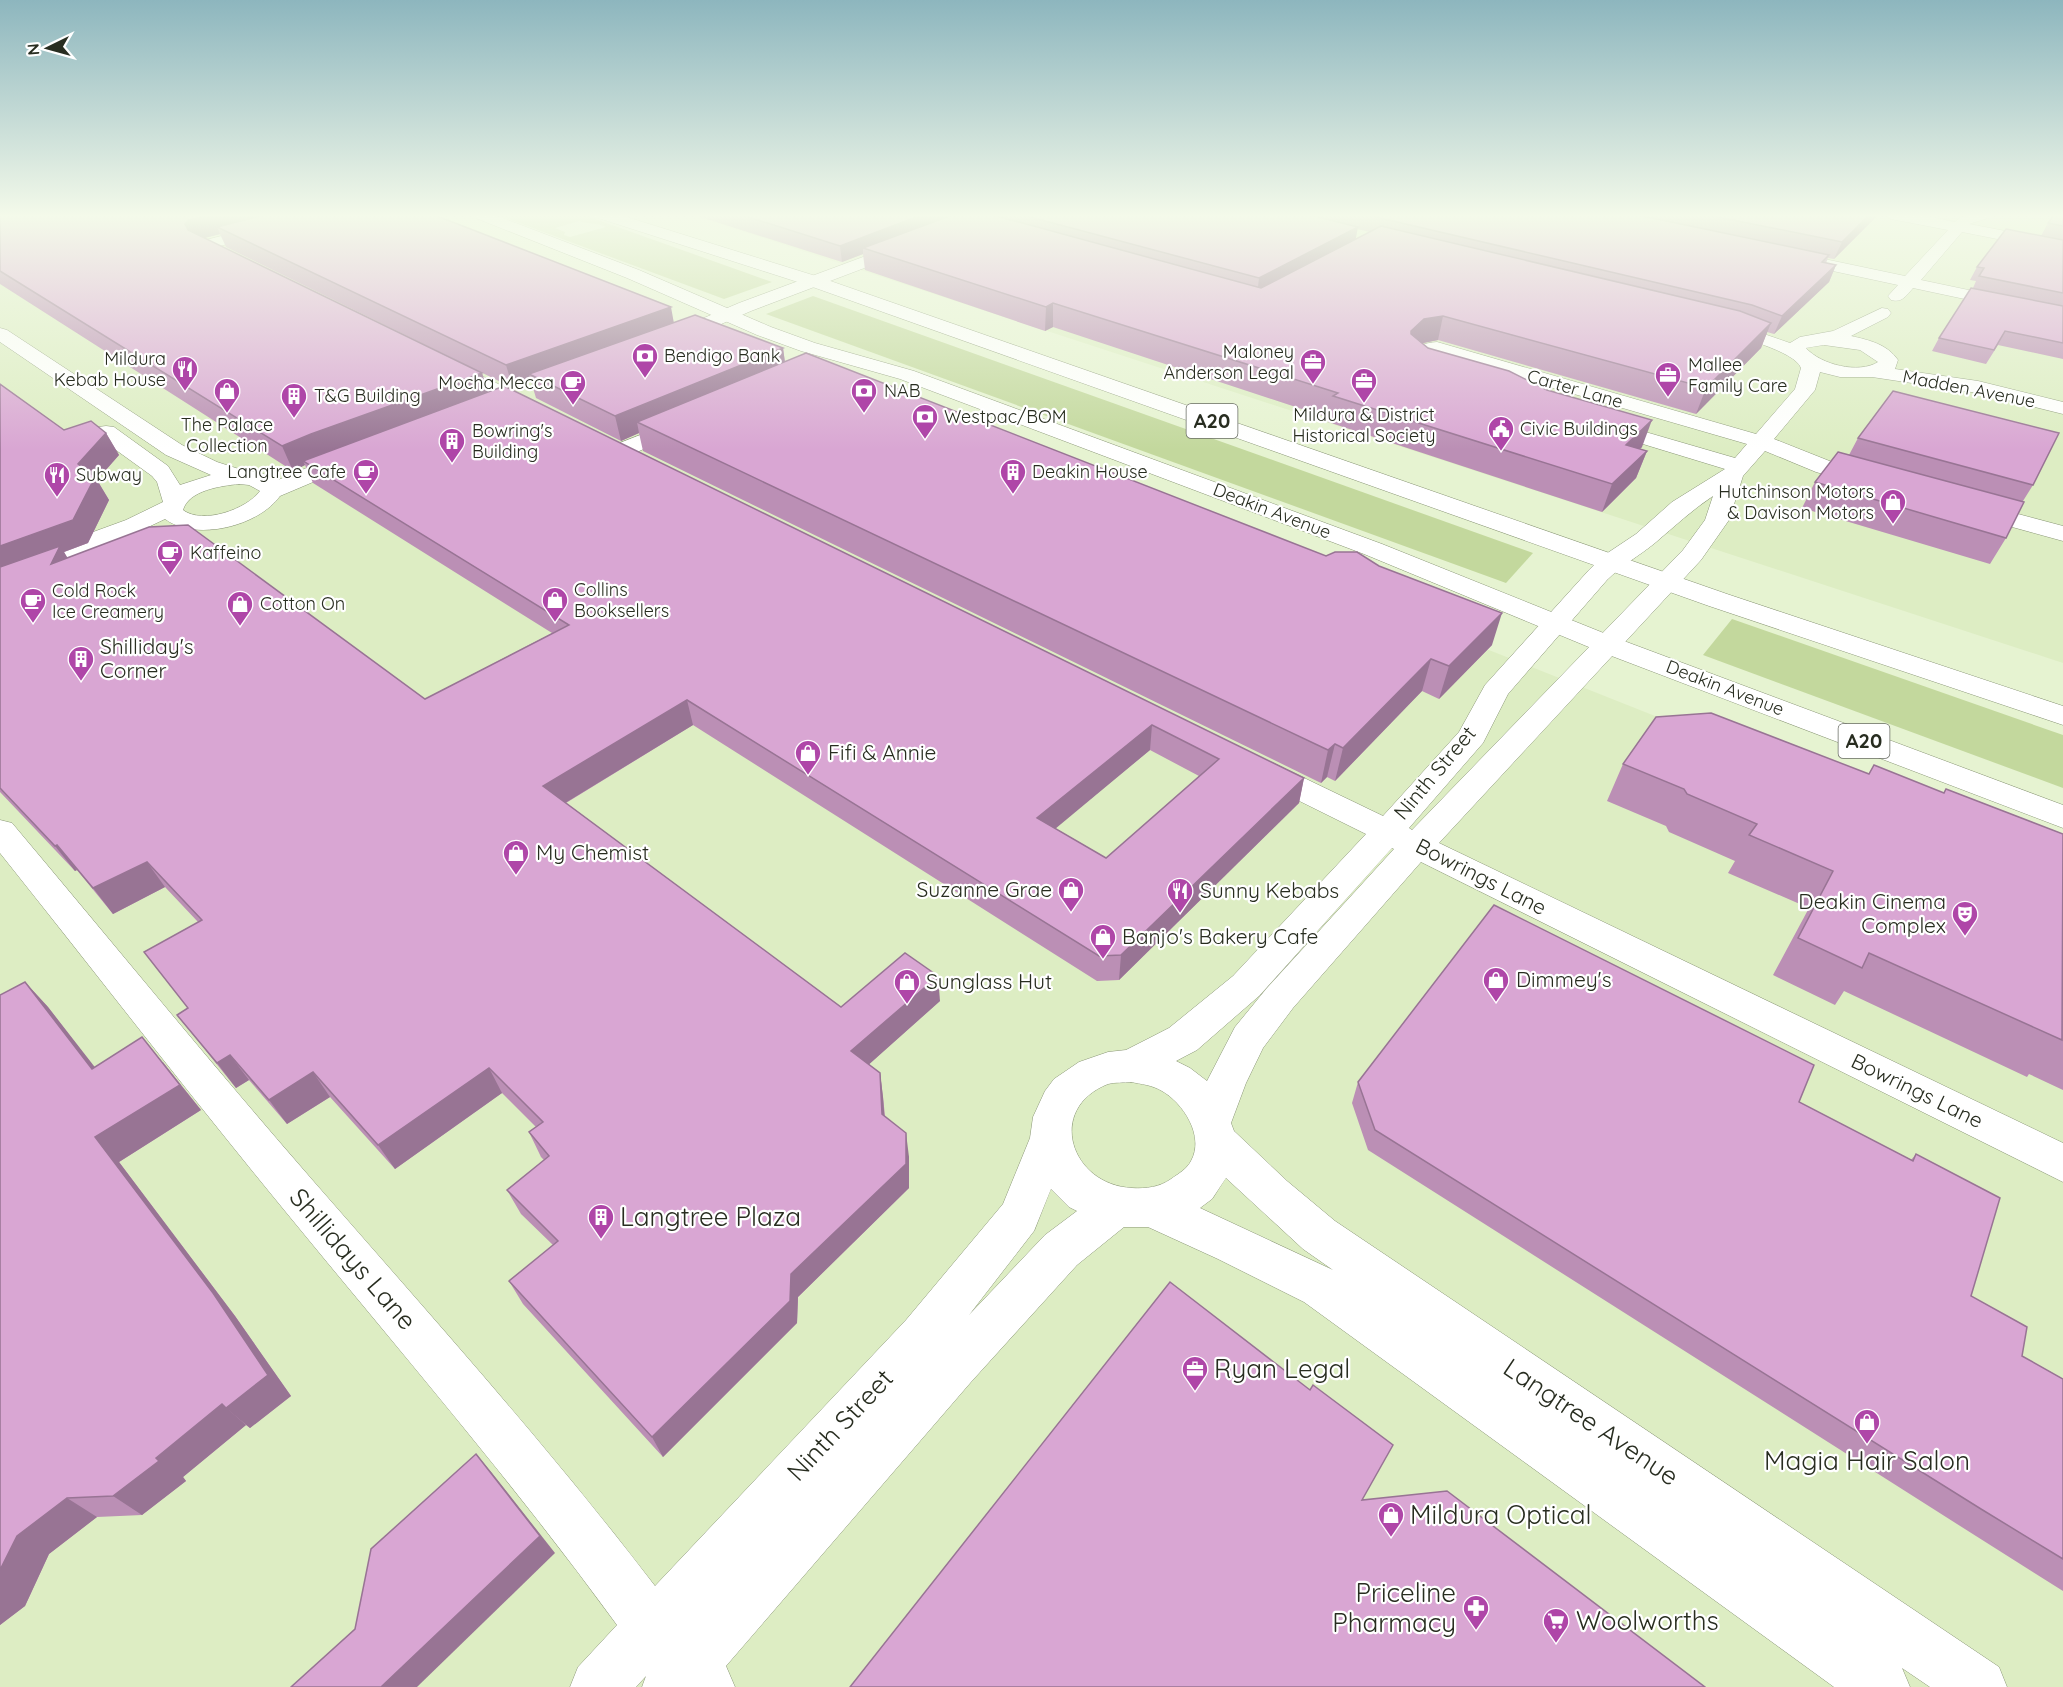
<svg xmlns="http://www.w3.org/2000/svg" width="2063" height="1687" font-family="Quicksand,sans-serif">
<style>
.built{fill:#ddedc3}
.green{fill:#c3d89d;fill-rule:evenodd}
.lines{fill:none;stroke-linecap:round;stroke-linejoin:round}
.minor-casing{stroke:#8a9677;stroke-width:1}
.highway-casing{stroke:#8a9677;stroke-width:1}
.minor{fill:#fff;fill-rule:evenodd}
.highway{fill:#fff;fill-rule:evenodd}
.wall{fill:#bb8fb5;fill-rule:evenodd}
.shaded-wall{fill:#987494}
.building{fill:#d9a6d3;stroke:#987494;stroke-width:1.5;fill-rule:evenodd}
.labels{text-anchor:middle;stroke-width:4.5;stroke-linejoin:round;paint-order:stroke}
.far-poi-label{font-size:18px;fill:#282d20;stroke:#fff;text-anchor:start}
.far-street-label{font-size:18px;fill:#282d20;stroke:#fff}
.shield{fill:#fff;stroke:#686c63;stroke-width:1.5}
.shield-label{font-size:20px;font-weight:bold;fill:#282d20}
.poi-label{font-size:21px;fill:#282d20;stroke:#fff;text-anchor:start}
.street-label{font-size:21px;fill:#282d20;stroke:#fff}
.near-poi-label{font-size:26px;fill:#282d20;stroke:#fff;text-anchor:start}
.near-street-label{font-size:26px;fill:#282d20;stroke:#fff}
</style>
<rect width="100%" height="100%" fill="#e6f3d1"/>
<g class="built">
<polygon points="86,214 391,214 2063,878 2063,1687 0,1687 0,234"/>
<polygon points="689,214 2063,214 2063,663"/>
</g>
<g class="green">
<path d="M495 214H581L772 282 724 299ZM579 221C588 224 599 223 606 227L570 237 564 235 565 232 555 228Z"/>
<polygon points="813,296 1533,553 1506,583 766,314"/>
<polygon points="1732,619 2063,735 2063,788 1703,655"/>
</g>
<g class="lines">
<g class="minor-casing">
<g id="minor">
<polygon points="309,214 336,214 334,217 204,250 196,245 198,242"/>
<polygon points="979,214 1001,214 999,217 751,311 678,343 664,343 662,339 664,335 739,303"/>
<path d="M1884 214H1916L1955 222C1965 211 1980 214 1993 214L1991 217 1969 224 2063 242V252L1962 232 1921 280 2063 310V320L1913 288C1906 296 1902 303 1891 300L1888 296 1898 285 1791 262 1783 257 1791 252 1905 276 1948 230 1891 219Z"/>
<path d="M1882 308 1888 309 1891 313 1888 317 1851 336C1869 340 1887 344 1898 360L1895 369 1978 381 2063 402V414L1978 393 1872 377H1840L1820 372 1815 390 1774 439 1832 462 1877 475 1880 480 1877 485 1869 487 1816 472 1765 451 1743 476 1729 520 1701 560 1439 843 2063 1143V1182L1421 862 1293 1008 1263 1048 1246 1083 1231 1123 1234 1131 1287 1181 1335 1221 1999 1667 2007 1687H1930L1902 1668 1910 1687H1834L1304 1302 1218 1259 1148 1227H1124L1077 1265 971 1382 726 1666 735 1687H642L646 1676 636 1687H570L578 1667 617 1625C513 1482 397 1348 285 1211 188 1093 95 972 0 853V820L12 823C113 943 212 1065 315 1183 431 1316 548 1446 655 1586L906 1320 1003 1204 1030 1138 1033 1117 1045 1091 1054 1079 1079 1062 1108 1052 1126 1050 1169 1028 1233 976 1366 834 1251 777 1247 770 1251 763 1262 760 1273 763 1383 816 1459 732 1485 685 1589 570 1603 556 1636 534 1672 502 1725 469 1597 430 1593 426 1597 422 1604 420 1611 422 1735 458 1747 444 1436 354 1429 357 1437 363 1449 366 1452 370 1449 374C1434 378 1416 370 1407 357 1415 346 1424 343 1437 342L1756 434 1795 389 1801 368C1795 351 1735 336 1717 330L1714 326 1717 322H1729L1790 343 1800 337 1833 331ZM1824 345 1860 350 1878 362C1859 374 1821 365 1806 348ZM1713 496 1705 520 1683 550 1412 830 1409 828 1483 743 1508 694 1607 580C1622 565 1639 556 1655 543 1675 526 1692 510 1713 496ZM1392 848 1394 849 1267 988 1235 1027 1207 1081 1190 1068 1176 1061 1197 1050 1259 996ZM1131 1082C1141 1084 1152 1085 1162 1091 1183 1103 1205 1136 1191 1161 1187 1169 1178 1174 1171 1179 1160 1187 1146 1189 1132 1188 1071 1185 1045 1109 1108 1084 1115 1082 1124 1083 1131 1082ZM1226 1178 1303 1249 1333 1270 1200 1208 1212 1199ZM1051 1189 1069 1207 1077 1211 1045 1235 969 1315 1034 1231Z"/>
<path d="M0 328 7 330 182 445 217 462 242 470 261 473 278 480 342 453 350 451 358 453 361 458 358 463 280 496C259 526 196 542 165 519L142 530 0 583V566L126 520 163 502 157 482 152 476 98 437 95 432 98 427 106 426 114 427 168 466 180 485 211 475 166 455 0 342ZM239 484 249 485 260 491C247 509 203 525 183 510 189 490 221 486 239 484Z"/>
<polygon points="445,358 543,406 546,410 543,414 536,416 529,414 438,368 435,364 438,360"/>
<polygon points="684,418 691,420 695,424 691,428 628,456 620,458 612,456 609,451 612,446"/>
<polygon points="1973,502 2063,526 2063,541 1965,514 1961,509 1965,504"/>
</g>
</g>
<g class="highway-casing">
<g id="highway">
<polygon points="471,214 492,214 639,270 771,327 815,343 914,371 1382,544 1616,638 2063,805 2063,828 1596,650 1364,554 900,379 801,351 757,335 627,278 473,217"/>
<polygon points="593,214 617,214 819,277 1727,594 2063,706 2063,725 1709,606 807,285 595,217"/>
</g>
</g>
<use href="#minor" class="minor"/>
<use href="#highway" class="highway"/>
</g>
<g class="wall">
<path d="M0 214H432L674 322 783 348 785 362 1492 645 1439 699 1422 691 1335 781 1327 777 1321 783 643 451 639 433 621 441 536 398 531 381 513 388 226 247 220 234 204 238 482 373 488 392 1304 778 1299 803 1119 980 1097 981 693 725 566 803 841 1007 940 1001 869 1064 880 1073 883 1097 885 1116 909 1157V1188L798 1297 797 1323 663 1457 523 1304 509 1281 553 1245 521 1214 507 1190 544 1160 541 1157 529 1132 536 1127 502 1093 395 1169 330 1097 287 1124 249 1080 236 1088 177 1015 188 1008 198 922 165 887 113 914 77 870 75 871 0 792V384L64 430 106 433 119 455 97 480 109 500 88 543 64 552 67 558 425 699 552 633 313 483 305 465 293 471 0 284ZM1150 750 1199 776 1106 858 1055 828Z"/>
<path d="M691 214H1879L1834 259 1828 258 1826 263 1836 265 1829 282 1774 334 1767 332 1761 348 1696 414 1438 340 1422 343 1428 348 1642 447 1640 449 1647 451 1636 478 1602 512 1328 422 1329 418 1053 327 1045 331 865 270 863 254 842 262ZM1357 229 1370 232 1355 240Z"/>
<polygon points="2063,214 2063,359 1998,345 1986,364 1932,351 1939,338 1973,288 1976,281 1970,280 1977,267 2041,236 2048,223"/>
<polygon points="1858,438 2033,485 2023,501 2006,538 1990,564 1802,508 1815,482 1849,455"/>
<polygon points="1623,764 1869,773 1874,765 1943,793 1946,789 2063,834 2063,1090 2029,1074 2027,1077 1844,991 1835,1005 1773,975 1809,908 1728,873 1735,861 1669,832 1666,826 1607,801"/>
<polygon points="25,982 48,1007 94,1067 163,1062 201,1110 119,1162 235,1316 291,1396 250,1428 246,1425 183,1477 186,1481 142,1515 97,1517 49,1554 25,1606 0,1625 0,995"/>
<polygon points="1358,1082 1799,1102 1911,1160 1916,1154 1971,1296 2022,1356 2063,1379 2063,1591 1957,1524 1368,1150 1352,1103"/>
</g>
<g class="shaded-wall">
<polygon points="212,214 299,214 217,227 220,234 197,240 194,244 185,224 189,220"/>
<polygon points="924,214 969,214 863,248 863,254 842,262 840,246"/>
<polygon points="1870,214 1879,214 1834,259 1842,242"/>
<polygon points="1358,227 1355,243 1257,296 1259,278"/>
<polygon points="1836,265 1829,282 1774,334 1782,316"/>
<polygon points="1053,303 1053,327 1045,331 1046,307"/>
<polygon points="671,307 675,329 529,374 531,381 513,388 506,365"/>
<polygon points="1443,316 1438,340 1419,344 1405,356 1411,331 1424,319"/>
<polygon points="1771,323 1761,348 1696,414 1706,388"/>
<polygon points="783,348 786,371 637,422 639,433 621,441 615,416"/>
<polygon points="482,373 489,397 303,461 305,465 293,471 282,446 311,434"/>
<polygon points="1652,420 1642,447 1616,472 1626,445"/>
<polygon points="106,433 119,455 97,480 109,500 88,543 64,552 75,570 0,576 0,546 78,464"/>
<polygon points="1647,451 1636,478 1602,512 1612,484"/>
<polygon points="1502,613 1492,645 1439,699 1449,666"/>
<polygon points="1431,659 1422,691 1335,781 1343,748"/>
<polygon points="687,700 693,725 552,811 543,786"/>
<polygon points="1152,725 1150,750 1037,844 1037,818"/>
<polygon points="1335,744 1327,777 1321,783 1328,750"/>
<polygon points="1304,778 1299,803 1119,980 1121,955"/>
<polygon points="57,845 77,870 75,871 55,846"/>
<polygon points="147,862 165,887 113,914 93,888"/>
<polygon points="938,976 940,1001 856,1076 851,1051"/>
<polygon points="25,982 48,1007 115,1093 92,1069"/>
<polygon points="142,1037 201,1110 119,1162 235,1316 291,1396 250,1428 226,1408 95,1137"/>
<polygon points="230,1055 249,1080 236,1088 217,1063"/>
<polygon points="489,1068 502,1093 395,1169 378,1145"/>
<polygon points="313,1072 330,1097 287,1124 269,1100"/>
<polygon points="880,1073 883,1097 886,1139 882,1114"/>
<polygon points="906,1133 909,1157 909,1188 798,1297 797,1323 663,1457 652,1437 791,1274"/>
<polygon points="222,1404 246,1425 183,1477 186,1481 142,1515 113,1496 156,1458"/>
<polygon points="476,1454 492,1473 555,1553 417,1687 381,1687"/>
<polygon points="67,1498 97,1517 49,1554 25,1606 0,1625 0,1570 17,1536"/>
</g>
<g class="building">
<polygon points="0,214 212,214 189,220 185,224 188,230 482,373 311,434 282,446 0,271"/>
<polygon points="268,214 432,214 671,307 506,365 217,227"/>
<polygon points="739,214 924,214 840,246"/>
<polygon points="955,214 989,214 1261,288 1381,226 1740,311 1771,323 1706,388 1443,316 1424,319 1411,331 1411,334 1428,348 1509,371 1547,390 1652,420 1626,445 1647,451 1612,484 1333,396 1338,393 1053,303 1046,307 863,248"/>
<polygon points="1019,214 1306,214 1358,227 1259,278"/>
<polygon points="1363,214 1633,214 1829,255 1822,262 1836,265 1782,316 1752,305"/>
<polygon points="1703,214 1870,214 1842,242"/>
<polygon points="2055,214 2063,214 2063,226 2048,223"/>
<polygon points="2006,229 2063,240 2063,293 1979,276 1984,268 1977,267"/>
<polygon points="1971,288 2063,306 2063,343 2005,331 1994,350 1939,338"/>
<polygon points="695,315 783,348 615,416 529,374"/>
<polygon points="806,353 1326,556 1335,552 1357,552 1379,566 1502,613 1449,666 1431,659 1343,748 1335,744 1328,750 637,422"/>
<polygon points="0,384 64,430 91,421 106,433 78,464 95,477 73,520 0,546"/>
<path d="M504 386 1304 778 1121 955 1099 956 687 700 543 786 841 1007 905 953 938 976 851 1051 880 1073 882 1114 906 1133V1164L791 1274 790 1301 652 1437 509 1281 558 1241 507 1190 549 1156 529 1132 543 1122 489 1068 378 1145 313 1072 269 1100 230 1055 217 1063 177 1015 188 1008 144 952 202 920 147 862 93 888 57 845 55 846 0 788V567L60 546 51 564 149 527 188 525 425 699 569 625 303 461ZM1152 725 1219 759 1106 858 1037 818Z"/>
<polygon points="1893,391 2059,433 2033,485 1858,438"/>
<polygon points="1838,452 2024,502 2006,538 1815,482"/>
<polygon points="1711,713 1869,774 1874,765 1944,793 1946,789 2063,834 2062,1040 1869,953 1862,968 1798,938 1833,871 1749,835 1757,824 1687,794 1684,789 1623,764 1656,717"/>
<polygon points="1494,905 1814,1065 1799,1102 1913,1161 1916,1154 2000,1198 1971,1296 2027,1327 2022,1356 2063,1379 2063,1559 1981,1509 1375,1130 1358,1082"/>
<polygon points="25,982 92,1069 142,1037 180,1085 95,1137 213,1293 268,1375 226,1408 222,1404 156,1458 159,1461 113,1496 67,1498 17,1536 0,1570 0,995"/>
<polygon points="1170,1282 1310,1390 1313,1385 1393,1445 1362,1500 1447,1491 1705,1687 850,1687"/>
<polygon points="476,1454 540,1536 381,1687 291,1687 355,1629 371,1549"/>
</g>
<linearGradient id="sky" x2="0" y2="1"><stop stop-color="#8db6be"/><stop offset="0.48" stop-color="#f4faea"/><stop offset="1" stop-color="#f4faea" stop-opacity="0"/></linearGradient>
<rect width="2063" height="450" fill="url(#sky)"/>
<defs>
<g id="bank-pin" transform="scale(1.35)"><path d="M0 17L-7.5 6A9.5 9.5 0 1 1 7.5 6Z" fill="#af46a8" stroke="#fff"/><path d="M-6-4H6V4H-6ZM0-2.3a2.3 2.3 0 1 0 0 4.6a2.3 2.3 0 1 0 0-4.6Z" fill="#fff"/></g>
<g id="office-pin" transform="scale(1.35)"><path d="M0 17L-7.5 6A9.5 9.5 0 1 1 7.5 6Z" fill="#af46a8" stroke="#fff"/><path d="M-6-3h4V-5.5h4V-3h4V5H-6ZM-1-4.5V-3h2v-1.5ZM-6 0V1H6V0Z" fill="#fff"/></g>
<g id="restaurant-pin" transform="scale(1.35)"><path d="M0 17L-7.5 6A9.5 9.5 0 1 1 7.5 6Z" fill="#af46a8" stroke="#fff"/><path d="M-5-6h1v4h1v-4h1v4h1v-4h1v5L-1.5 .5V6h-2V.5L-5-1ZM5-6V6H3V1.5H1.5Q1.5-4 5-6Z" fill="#fff"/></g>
<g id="cafe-pin" transform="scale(1.35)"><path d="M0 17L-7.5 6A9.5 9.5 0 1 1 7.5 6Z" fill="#af46a8" stroke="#fff"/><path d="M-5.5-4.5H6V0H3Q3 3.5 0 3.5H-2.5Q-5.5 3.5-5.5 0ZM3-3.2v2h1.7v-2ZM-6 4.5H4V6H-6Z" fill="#fff"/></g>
<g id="shop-pin" transform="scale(1.35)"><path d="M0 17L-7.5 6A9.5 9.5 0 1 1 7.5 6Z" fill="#af46a8" stroke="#fff"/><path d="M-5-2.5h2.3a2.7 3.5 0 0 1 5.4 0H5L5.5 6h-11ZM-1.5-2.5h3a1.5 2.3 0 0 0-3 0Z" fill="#fff"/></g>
<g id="building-pin" transform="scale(1.35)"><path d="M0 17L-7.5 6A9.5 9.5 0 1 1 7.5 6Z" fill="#af46a8" stroke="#fff"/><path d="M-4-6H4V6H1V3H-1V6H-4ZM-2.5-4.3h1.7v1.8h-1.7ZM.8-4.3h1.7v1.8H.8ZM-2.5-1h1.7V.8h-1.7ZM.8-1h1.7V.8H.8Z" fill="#fff"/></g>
<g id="civic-pin" transform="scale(1.35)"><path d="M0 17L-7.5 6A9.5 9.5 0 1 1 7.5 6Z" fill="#af46a8" stroke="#fff"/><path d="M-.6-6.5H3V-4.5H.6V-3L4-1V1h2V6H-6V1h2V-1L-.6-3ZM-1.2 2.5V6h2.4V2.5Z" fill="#fff"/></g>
<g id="theatre-pin" transform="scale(1.35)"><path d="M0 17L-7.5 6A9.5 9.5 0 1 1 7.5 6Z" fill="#af46a8" stroke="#fff"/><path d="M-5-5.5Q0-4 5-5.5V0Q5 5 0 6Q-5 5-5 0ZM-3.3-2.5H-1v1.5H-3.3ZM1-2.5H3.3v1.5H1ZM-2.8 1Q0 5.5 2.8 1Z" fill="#fff"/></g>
<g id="pharmacy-pin" transform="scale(1.35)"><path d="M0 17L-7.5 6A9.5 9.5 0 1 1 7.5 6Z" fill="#af46a8" stroke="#fff"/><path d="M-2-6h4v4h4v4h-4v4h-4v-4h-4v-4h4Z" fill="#fff"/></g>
<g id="supermarket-pin" transform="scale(1.35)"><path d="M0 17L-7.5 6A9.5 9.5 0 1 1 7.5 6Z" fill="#af46a8" stroke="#fff"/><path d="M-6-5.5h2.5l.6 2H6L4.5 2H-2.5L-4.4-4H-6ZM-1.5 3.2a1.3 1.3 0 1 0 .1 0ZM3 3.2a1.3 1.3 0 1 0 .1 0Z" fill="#fff"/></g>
</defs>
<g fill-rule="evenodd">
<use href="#bank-pin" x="645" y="356"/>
<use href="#office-pin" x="1313" y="362"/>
<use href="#restaurant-pin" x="185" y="369"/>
<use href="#office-pin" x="1668" y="375"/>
<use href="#office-pin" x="1364" y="381"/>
<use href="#cafe-pin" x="573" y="383"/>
<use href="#shop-pin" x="227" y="391"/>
<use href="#bank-pin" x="864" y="391"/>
<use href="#building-pin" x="294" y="396"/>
<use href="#bank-pin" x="925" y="417"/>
<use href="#civic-pin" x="1501" y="429"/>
<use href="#building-pin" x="452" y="441"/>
<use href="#cafe-pin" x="366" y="472"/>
<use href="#building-pin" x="1013" y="472"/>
<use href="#restaurant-pin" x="57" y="475"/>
<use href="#shop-pin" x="1893" y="502"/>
<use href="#cafe-pin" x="170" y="553"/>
<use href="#shop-pin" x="555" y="600"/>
<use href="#cafe-pin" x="33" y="601"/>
<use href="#shop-pin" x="240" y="604"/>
<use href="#building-pin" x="81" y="659"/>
<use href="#shop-pin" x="808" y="753"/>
<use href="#shop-pin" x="516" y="853"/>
<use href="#shop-pin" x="1071" y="890"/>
<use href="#restaurant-pin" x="1180" y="891"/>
<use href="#theatre-pin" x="1965" y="914"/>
<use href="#shop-pin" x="1103" y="937"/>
<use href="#shop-pin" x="1496" y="980"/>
<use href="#shop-pin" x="907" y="982"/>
<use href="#building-pin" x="601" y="1217"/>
<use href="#office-pin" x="1195" y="1369"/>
<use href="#shop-pin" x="1867" y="1422"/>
<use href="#shop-pin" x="1391" y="1515"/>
<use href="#pharmacy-pin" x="1476" y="1608"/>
<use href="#supermarket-pin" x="1556" y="1621"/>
</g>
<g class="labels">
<g class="far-poi-label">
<text x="1294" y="358" text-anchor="end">Maloney<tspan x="1294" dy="21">Anderson Legal</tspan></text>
<text x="664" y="362">Bendigo Bank</text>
<text x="166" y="365" text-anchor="end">Mildura<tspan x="166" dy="21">Kebab House</tspan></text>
<text x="1688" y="371">Mallee<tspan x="1688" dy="21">Family Care</tspan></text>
<text x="554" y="389" text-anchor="end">Mocha Mecca</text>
<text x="884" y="397">NAB</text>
<text x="314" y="402">T&amp;G Building</text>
<text x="1364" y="421" text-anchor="middle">Mildura &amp; District<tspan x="1364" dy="21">Historical Society</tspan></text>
<text x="944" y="423">Westpac/BOM</text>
<text x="227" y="431" text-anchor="middle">The Palace<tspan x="227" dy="21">Collection</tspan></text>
<text x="1520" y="435">Civic Buildings</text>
<text x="472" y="437">Bowring's<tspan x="472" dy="21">Building</tspan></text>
<text x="346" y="478" text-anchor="end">Langtree Cafe</text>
<text x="1032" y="478">Deakin House</text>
<text x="76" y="481">Subway</text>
<text x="1874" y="498" text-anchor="end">Hutchinson Motors<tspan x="1874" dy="21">&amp; Davison Motors</tspan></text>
<text x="190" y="559">Kaffeino</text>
<text x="574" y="596">Collins<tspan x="574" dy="21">Booksellers</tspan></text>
<text x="52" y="597">Cold Rock<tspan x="52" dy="21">Ice Creamery</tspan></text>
<text x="260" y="610">Cotton On</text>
</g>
<g class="far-street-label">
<text transform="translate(1575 389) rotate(16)" y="6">Carter Lane</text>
<text transform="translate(1969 389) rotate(11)" y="6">Madden Avenue</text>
<text transform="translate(1272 511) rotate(21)" y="6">Deakin Avenue</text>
<text transform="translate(1725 688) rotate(21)" y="6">Deakin Avenue</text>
</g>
<g class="shield">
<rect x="1186.5" y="404" width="51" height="34" rx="4.5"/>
<rect x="1838.5" y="724" width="51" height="34" rx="4.5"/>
</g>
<g class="shield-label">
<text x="1212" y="428">A20</text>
<text x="1864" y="748">A20</text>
</g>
<g class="poi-label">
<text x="100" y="654">Shilliday's<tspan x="100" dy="24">Corner</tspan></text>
<text x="828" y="760">Fifi &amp; Annie</text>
<text x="536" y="860">My Chemist</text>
<text x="1052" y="897" text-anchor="end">Suzanne Grae</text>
<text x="1200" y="898">Sunny Kebabs</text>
<text x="1946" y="909" text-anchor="end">Deakin Cinema<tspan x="1946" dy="24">Complex</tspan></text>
<text x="1122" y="944">Banjo's Bakery Cafe</text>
<text x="1516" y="987">Dimmey's</text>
<text x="926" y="989">Sunglass Hut</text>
</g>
<g class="street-label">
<text transform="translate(1435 773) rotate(-50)" y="7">Ninth Street</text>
<text transform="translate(1481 877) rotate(27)" y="7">Bowrings Lane</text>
<text transform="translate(1917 1091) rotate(26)" y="7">Bowrings Lane</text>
</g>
<g class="near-poi-label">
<text x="620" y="1226">Langtree Plaza</text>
<text x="1214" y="1378">Ryan Legal</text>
<text x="1867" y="1470" text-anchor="middle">Magia Hair Salon</text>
<text x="1410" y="1524">Mildura Optical</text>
<text x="1456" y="1602" text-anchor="end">Priceline<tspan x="1456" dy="30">Pharmacy</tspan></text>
<text x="1576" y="1630">Woolworths</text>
</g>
<g class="near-street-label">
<text transform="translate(353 1259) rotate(49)" y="9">Shillidays Lane</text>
<text transform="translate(1591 1422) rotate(34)" y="9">Langtree Avenue</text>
<text transform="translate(840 1425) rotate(-47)" y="9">Ninth Street</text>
</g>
</g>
<g transform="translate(48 48) rotate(265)" stroke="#ffffff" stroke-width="4.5" paint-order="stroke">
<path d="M0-4.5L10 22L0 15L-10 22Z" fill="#282d20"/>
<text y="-9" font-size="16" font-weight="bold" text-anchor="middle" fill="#282d20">N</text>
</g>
</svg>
